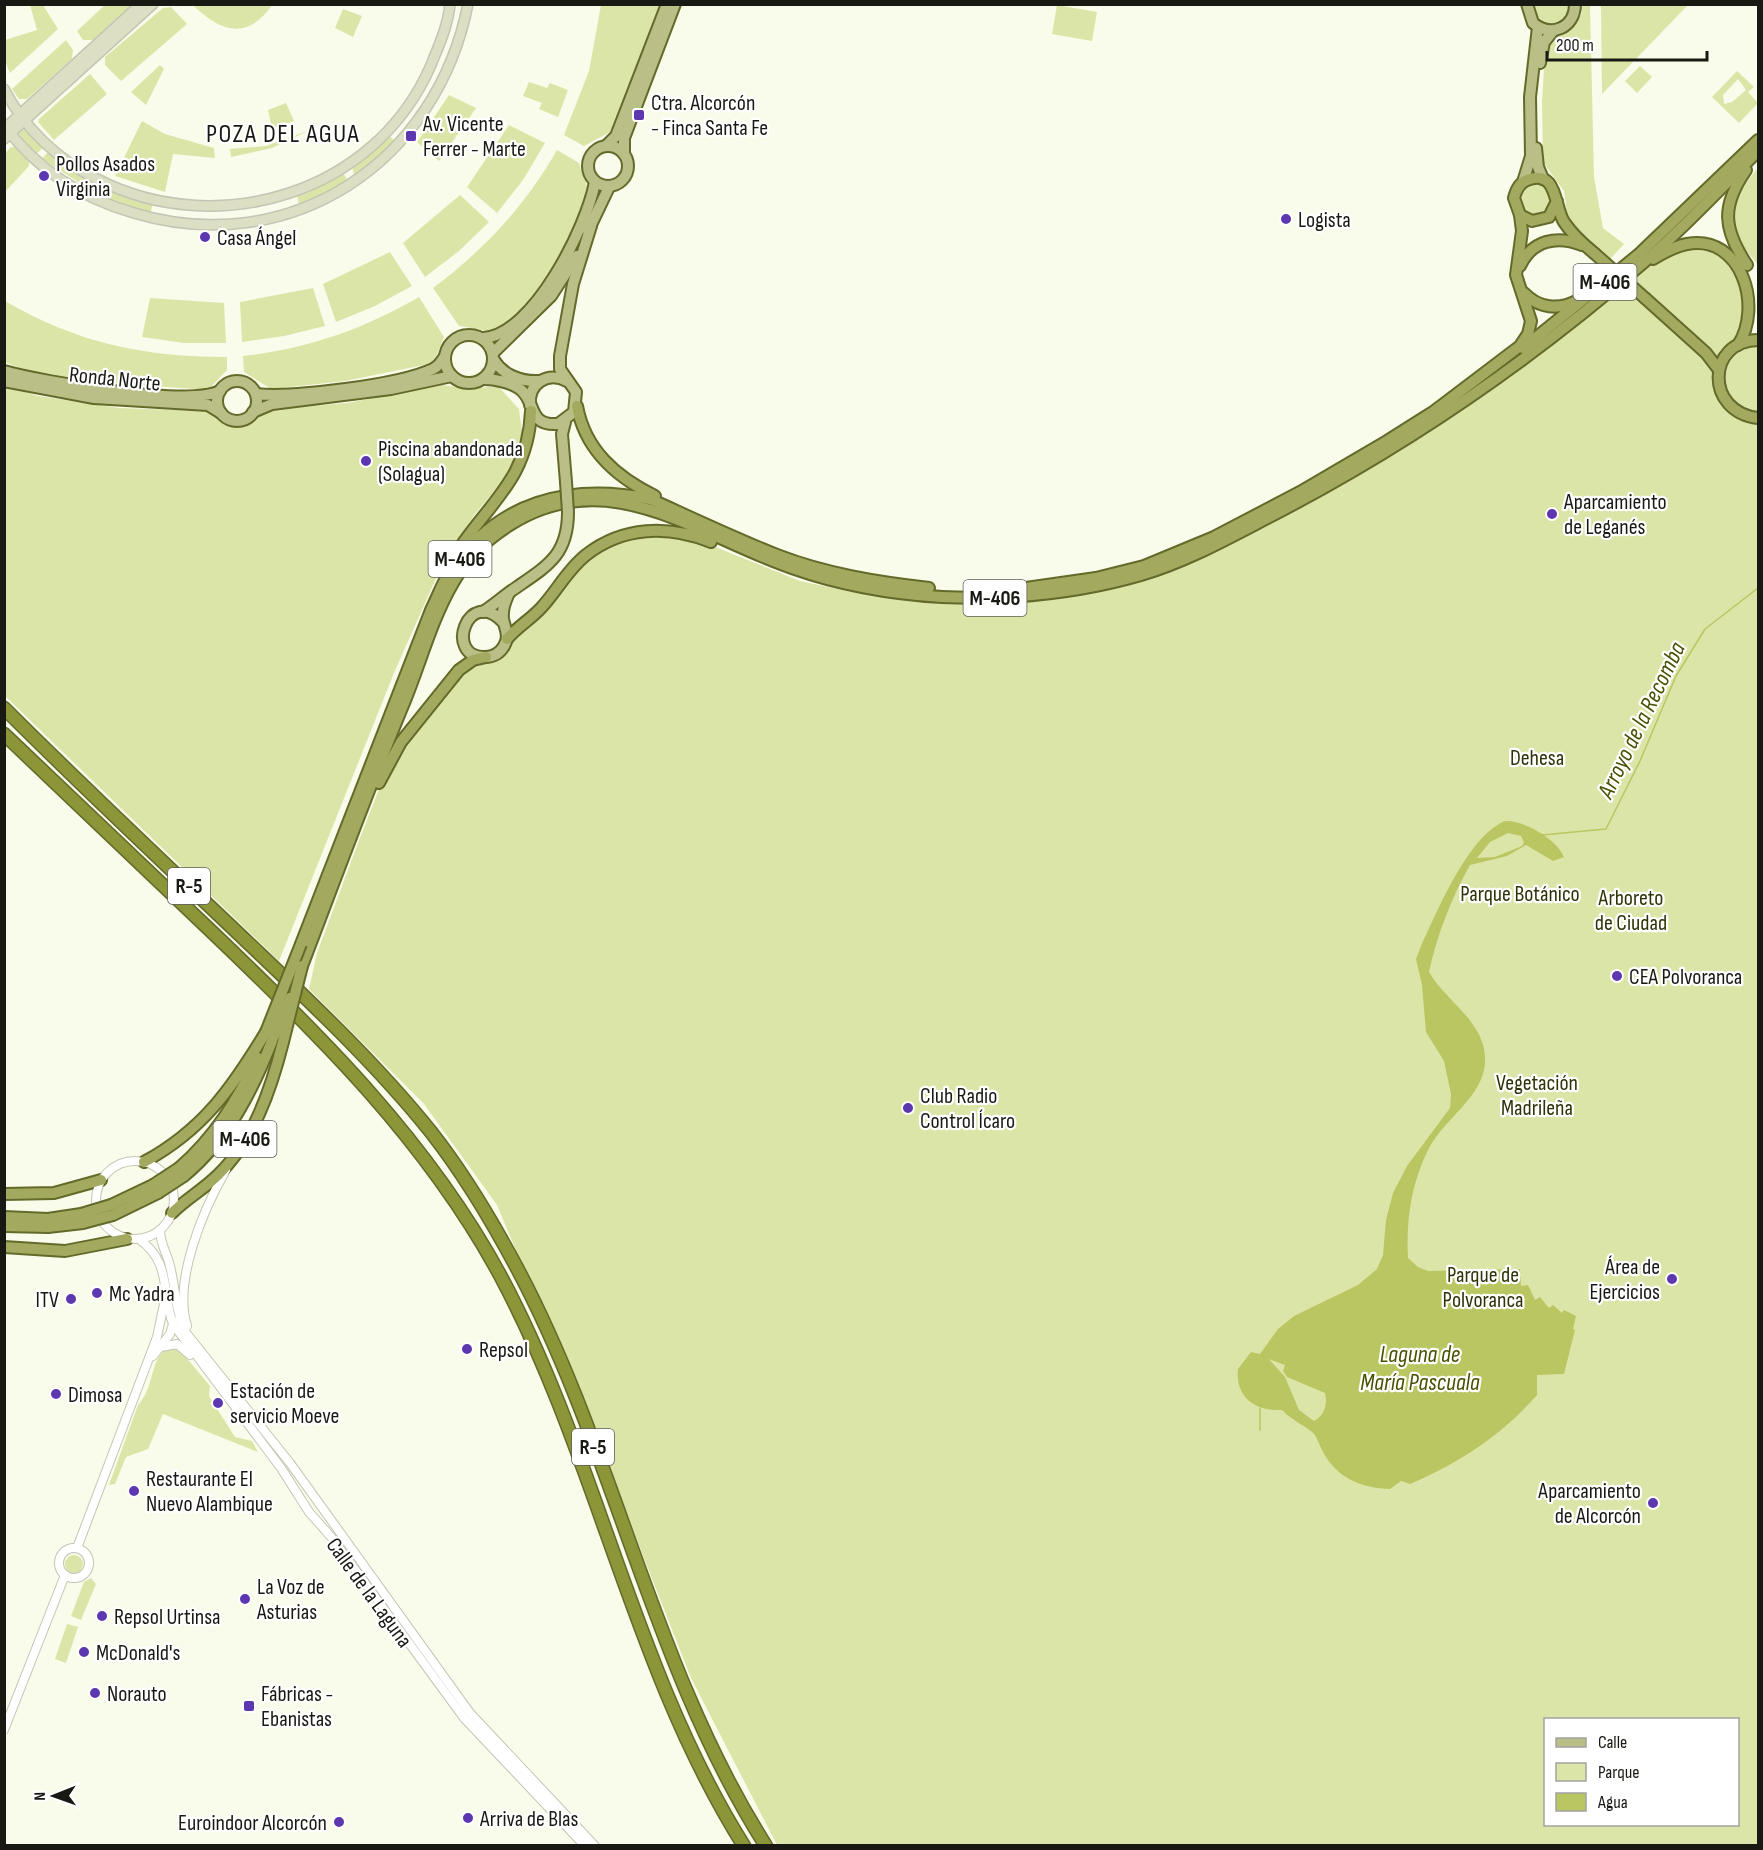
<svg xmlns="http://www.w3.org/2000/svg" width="1763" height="1850" font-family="'Sofia Sans Condensed',sans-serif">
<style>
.green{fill:#dce5a8;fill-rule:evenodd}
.water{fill:#bac661;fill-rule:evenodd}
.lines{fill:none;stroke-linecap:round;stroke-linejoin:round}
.stream{stroke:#bac661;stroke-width:1.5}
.tertiary-casing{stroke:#c3c6b4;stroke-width:10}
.secondary-casing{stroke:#c3c6b4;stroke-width:12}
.primary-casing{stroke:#636a2a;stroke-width:14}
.trunk-casing{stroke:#636a2a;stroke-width:14}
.motorway-casing{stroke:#636a2a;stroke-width:15}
.tertiary{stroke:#fff;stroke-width:8}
.secondary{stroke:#dcdfc3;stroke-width:9}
.primary{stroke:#babf87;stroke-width:10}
.trunk{stroke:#a3aa5f;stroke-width:10}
.motorway{stroke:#8c9537;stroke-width:12}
.primary-bridge-casing{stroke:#636a2a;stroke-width:14;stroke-linecap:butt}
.trunk-bridge-casing{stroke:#636a2a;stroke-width:14;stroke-linecap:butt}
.primary-bridge{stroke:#babf87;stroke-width:10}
.trunk-bridge{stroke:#a3aa5f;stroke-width:10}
.poi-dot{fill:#5c37af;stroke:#fff;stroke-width:2}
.labels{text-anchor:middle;stroke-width:4.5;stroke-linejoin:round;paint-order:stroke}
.shield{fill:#fff;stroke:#5d5e5a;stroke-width:1.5}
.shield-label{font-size:21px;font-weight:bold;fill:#181913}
.poi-label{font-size:22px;fill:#181913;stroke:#fff;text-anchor:start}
.street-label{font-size:22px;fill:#181913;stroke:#fff}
.park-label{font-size:22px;fill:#2f3307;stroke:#fff}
.water-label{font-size:24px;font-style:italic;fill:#4a5000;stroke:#fff}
.quarter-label{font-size:26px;letter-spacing:1.5px;fill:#181913;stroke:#fff}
</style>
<rect width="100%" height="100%" fill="#f9fcea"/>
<g class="green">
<polygon points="106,4 132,5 93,40 83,40 77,31"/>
<polygon points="1531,4 1569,4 1570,5 1562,22 1550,26 1538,22"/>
<polygon points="30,5 43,5 58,29 10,73 5,61 5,40 37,30"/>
<path d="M193 5H272C247 41 220 32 193 5Z"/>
<polygon points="601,5 660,5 610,132 584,146 564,135 589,71"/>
<polygon points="1057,5 1097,12 1092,41 1052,34"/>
<path d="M1579 5H1590L1594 177 1603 228 1624 244 1610 259 1568 220 1564 191 1543 162 1542 102 1544 69 1551 41C1565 33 1574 28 1582 13Z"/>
<polygon points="1600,5 1688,5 1602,94 1601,8"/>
<polygon points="171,7 187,24 121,81 105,65 105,57 163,8"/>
<polygon points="343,9 362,16 353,37 335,28"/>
<polygon points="66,40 73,50 72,59 27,99 19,99 12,89"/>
<polygon points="160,65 164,69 146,105 131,92"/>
<polygon points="1640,66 1652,77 1637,93 1625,81"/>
<path d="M1737 71 1754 87 1748 92 1758 103 1739 123 1712 97ZM1738 79 1746 90 1732 102 1724 104 1723 95Z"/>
<polygon points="90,74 107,94 54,140 38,122 39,119"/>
<polygon points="529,82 547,88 550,83 568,90 558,117 539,109 542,103 523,96"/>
<polygon points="449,95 476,108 439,161 417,142"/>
<polygon points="286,103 294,121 272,129 268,110"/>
<polygon points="142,121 165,134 214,148 215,158 173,154 165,192 115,176"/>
<polygon points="509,125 545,143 523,180 497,213 467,187"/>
<polygon points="25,127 44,147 36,154 19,134"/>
<polygon points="310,130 272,148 231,157 230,149 266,146"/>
<polygon points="388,135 397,143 354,175 352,166"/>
<polygon points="11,147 15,147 29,162 29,166 5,192 5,153"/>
<path d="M557 150 579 163C581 171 587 181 587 189 589 219 522 326 491 331 486 331 467 327 459 326L433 288C484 250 525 206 557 150Z"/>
<polygon points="49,151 78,174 106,188 102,197 42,159"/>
<path d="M1758 168V266C1755 259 1748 254 1744 247 1725 219 1738 190 1758 168Z"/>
<polygon points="343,173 349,182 299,205 297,196"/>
<circle cx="1535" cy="200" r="17"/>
<polygon points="113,190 153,203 150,215 108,201"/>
<polygon points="460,195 489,222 459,251 425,277 403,243"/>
<path d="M1682 248C1732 249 1732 264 1749 305 1745 316 1742 331 1736 340 1731 346 1723 350 1720 356 1702 391 1724 418 1758 422V1845H777L691 1678 629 1520 497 1205 424 1104 309 989 317 953 358 843 383 779 400 747 460 674 476 663H491L505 654 518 630 580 565 598 549 631 535 660 532 705 543 800 581 852 592 927 602 1003 605 1093 593 1221 548 1291 511 1485 394 1609 301 1657 260ZM1546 1720H1738V1824H1546Z"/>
<polygon points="390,252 412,286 375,306 336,322 323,284"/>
<polygon points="313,288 325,326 284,336 242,342 240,302"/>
<path d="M419 297 444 337 436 357 429 364 345 381 271 389 244 372 243 356C307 349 364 329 419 297Z"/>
<polygon points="150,298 224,303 226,343 184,343 142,337"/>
<path d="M5 301C77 343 144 357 227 357V370L208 390C152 385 54 384 5 362Z"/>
<path d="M1758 345V413C1717 414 1708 353 1758 345Z"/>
<polygon points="4,385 38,396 119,408 206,411 222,422 236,427 250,425 268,409 347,403 442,385 471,389 498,386 519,409 522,432 509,474 475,514 441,567 394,673 279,961 5,696"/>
<path d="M168 1347 179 1349 210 1386 209 1396 235 1437 252 1441 258 1452 163 1414 148 1449 126 1457 115 1484 109 1485 138 1405C155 1387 149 1360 168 1347Z"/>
<circle cx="74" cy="1564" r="9"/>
<polygon points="91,1578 96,1584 81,1620 71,1616 84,1582"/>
<polygon points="67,1624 78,1627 66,1663 55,1659"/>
</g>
<path class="water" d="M1505 821C1524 820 1557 839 1564 857L1553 861 1526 845 1507 856 1470 865C1451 899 1437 935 1429 972 1444 998 1475 1016 1483 1045 1496 1091 1446 1114 1428 1150 1411 1184 1406 1221 1408 1258L1418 1267 1428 1271 1520 1269 1521 1286 1528 1285 1535 1300 1540 1297 1549 1308 1553 1305 1562 1313 1564 1310 1576 1316 1573 1329 1575 1330 1564 1374 1537 1375V1395C1502 1435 1459 1463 1410 1484L1401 1481 1390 1489C1363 1488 1341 1480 1326 1457 1321 1450 1319 1442 1315 1435 1311 1429 1291 1420 1282 1410 1256 1411 1235 1398 1238 1369L1251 1352 1260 1354 1278 1329 1294 1316 1358 1285 1377 1269 1383 1255 1386 1220 1393 1193 1407 1166 1450 1108 1451 1094 1444 1061 1426 1032 1422 985 1416 959 1421 946C1438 910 1468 836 1505 821ZM1508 833 1521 836 1524 842 1522 846 1495 857 1477 858 1490 842ZM1269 1359 1285 1365 1283 1371 1287 1377 1325 1393C1328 1404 1324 1416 1314 1421L1299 1410 1285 1377Z"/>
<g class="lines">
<g class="stream">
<polyline points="1542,835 1606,829 1640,761 1676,676 1705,629 1758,588"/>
<polyline points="1260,1430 1260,1408"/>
</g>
<g class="tertiary-casing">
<g id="tertiary">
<circle cx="135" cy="1200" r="39"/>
<path d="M160 1230C160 1244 167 1253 170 1266 176 1290 175 1313 187 1334L290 1463 470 1713 595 1846"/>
<path d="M139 1239C172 1263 161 1291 173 1324L281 1468 309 1512 332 1538 464 1718 585 1846"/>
<path d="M187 1326C173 1281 203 1210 226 1170"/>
<polyline points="161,1347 177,1344 190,1355"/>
<polyline points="153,1356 170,1334 174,1321"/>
<circle cx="74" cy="1563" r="15"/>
<polyline points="77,1548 157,1337 164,1304"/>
<polyline points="4,1730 65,1575"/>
</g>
</g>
<g class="secondary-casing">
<g id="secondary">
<path d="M4 89C24 128 58 160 97 179 218 241 376 193 431 65 439 45 448 26 450 4"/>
<path d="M4 125C37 170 82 198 134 213 291 260 437 162 468 4"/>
<polyline points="4,129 141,4"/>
<polyline points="4,139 153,4"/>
</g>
</g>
<g class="primary-casing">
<g id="primary">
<path d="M1527 4 1533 23C1551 38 1575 28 1575 4"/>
<polyline points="1540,63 1544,42 1553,31"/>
<circle cx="608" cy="166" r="20"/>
<polyline points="606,146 616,136 667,4"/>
<polyline points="1536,148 1538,167 1543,179"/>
<polyline points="624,154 624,138 675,4"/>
<polyline points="1523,182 1531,156 1530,97 1538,27"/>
<polyline points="588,231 609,187"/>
<circle cx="469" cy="359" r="24"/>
<path d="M483 338C533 336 587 226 595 182"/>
<polyline points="493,353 551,296 577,256"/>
<path d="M494 360C503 375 521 382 539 381"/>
<path d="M4 371C43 382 187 407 220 391"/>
<path d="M484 379C495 379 510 382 520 389 537 402 527 426 558 424L574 412 576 392 560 369V356L573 284 591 226"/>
<polyline points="4,381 94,398 208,405 221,413"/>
<circle cx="237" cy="401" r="20"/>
<path d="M256 394C293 398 399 385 433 369 439 366 442 361 445 356"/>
<path d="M530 405C528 383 548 371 567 381"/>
<polyline points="253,412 272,404 391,389 452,376"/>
<polyline points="565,422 562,434 566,482"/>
<path d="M483 612C495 604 505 595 517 587 549 565 568 554 568 512"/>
<path d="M503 622C468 585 443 658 485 657 493 657 500 653 504 646 510 636 505 629 503 619 502 609 505 602 509 593"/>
</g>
</g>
<g class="trunk-casing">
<g id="trunk">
<path d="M1746 170C1721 206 1723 229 1747 265"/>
<path d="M1557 201 1549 217 1532 221 1520 215 1514 198C1516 190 1519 183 1527 180 1558 168 1554 207 1564 222 1572 234 1583 244 1594 253"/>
<path d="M1653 259C1663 253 1675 246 1687 244 1742 234 1763 307 1738 345"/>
<path d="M1520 266C1532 240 1557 235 1582 245"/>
<path d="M1524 293C1538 308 1559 311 1578 300"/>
<polyline points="1646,299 1706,353 1719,370"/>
<path d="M1758 340C1706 341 1705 412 1758 418"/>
<polyline points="1523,348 1638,255 1758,140"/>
<path d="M577 406C585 450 616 477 655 496"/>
<path d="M450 563C483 506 528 484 531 411"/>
<polyline points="1019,589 1096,578 1144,566 1214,537 1300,492 1387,441 1433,412 1520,346 1528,334 1531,321 1516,275 1522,231 1520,215"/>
<path d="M507 639C517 627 531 619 541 608 557 591 567 570 586 555 623 526 668 525 711 542"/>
<polyline points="379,783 401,742 459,670 473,660 486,657"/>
<path d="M301 944 431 610C437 598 442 584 449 573 497 501 569 483 650 499 692 518 734 538 777 555 826 574 877 582 929 588"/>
<path d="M302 966C336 877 369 787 406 698 421 661 432 619 453 583 467 558 488 538 513 523 611 463 700 537 792 568 840 585 891 594 942 597 1009 600 1075 594 1141 575 1189 561 1234 535 1279 512 1409 444 1531 360 1642 264 1683 229 1720 189 1758 151"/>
<path d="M144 1162C203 1130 232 1088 266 1032"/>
<path d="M179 1168C215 1137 237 1100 258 1058"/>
<path d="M184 1176C229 1138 253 1090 274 1036"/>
<polyline points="4,1194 54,1193 101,1180"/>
<polyline points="111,1205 153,1185"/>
<path d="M172 1213C186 1199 204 1189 218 1175 254 1140 271 1089 283 1042"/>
<polyline points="113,1215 158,1193"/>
<polyline points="4,1217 48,1219 81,1214"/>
<polyline points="4,1226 48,1227 83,1223"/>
<polyline points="4,1247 65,1251 127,1239"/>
</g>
</g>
<g class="motorway-casing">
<g id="motorway">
<path d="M4 708C82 786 162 861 241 936 307 999 374 1061 431 1132 464 1174 492 1221 517 1268 616 1454 652 1667 766 1846"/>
<path d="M4 734C74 800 143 866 212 932 321 1036 428 1142 500 1275 598 1458 633 1670 744 1846"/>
</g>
</g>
<use href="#tertiary" class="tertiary"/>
<use href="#secondary" class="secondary"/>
<use href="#primary" class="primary"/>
<use href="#trunk" class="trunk"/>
<use href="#motorway" class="motorway"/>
<g class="primary-bridge-casing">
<polyline id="primary-bridge" points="566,482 568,512"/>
</g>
<g class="trunk-bridge-casing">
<g id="trunk-bridge">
<polyline points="1594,253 1646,299"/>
<polyline points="266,1032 301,944"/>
<polyline points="274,1036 290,998"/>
<polyline points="283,1042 302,966"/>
<polyline points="153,1185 179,1168"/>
<polyline points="158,1193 184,1176"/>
<polyline points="81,1214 111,1205"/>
<polyline points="83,1223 113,1215"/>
</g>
</g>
<use href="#primary-bridge" class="primary-bridge"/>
<use href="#trunk-bridge" class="trunk-bridge"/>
</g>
<g class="poi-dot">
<rect x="633" y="109" width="12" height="12" rx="3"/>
<rect x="405" y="130" width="12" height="12" rx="3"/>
<circle cx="44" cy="176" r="6"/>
<circle cx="1286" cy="219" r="6"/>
<circle cx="205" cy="237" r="6"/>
<circle cx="366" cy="461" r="6"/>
<circle cx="1552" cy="514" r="6"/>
<circle cx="1617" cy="976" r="6"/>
<circle cx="908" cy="1108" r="6"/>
<circle cx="1672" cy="1279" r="6"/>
<circle cx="97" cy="1293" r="6"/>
<circle cx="71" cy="1299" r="6"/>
<circle cx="467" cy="1349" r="6"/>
<circle cx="56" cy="1394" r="6"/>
<circle cx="218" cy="1403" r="6"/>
<circle cx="134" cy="1491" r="6"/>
<circle cx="1653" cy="1503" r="6"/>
<circle cx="245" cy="1599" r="6"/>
<circle cx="102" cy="1616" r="6"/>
<circle cx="84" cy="1652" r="6"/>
<circle cx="95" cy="1693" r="6"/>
<rect x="243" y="1700" width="12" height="12" rx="3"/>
<circle cx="468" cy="1818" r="6"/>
<circle cx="339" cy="1822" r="6"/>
</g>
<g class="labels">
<g class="shield">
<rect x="1573.5" y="264" width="63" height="36" rx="4.5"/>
<rect x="428.5" y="541" width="63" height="36" rx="4.5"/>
<rect x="963.5" y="580" width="63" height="36" rx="4.5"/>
<rect x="168" y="868" width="42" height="36" rx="4.5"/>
<rect x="213.5" y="1121" width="63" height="36" rx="4.5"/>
<rect x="572" y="1429" width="42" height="36" rx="4.5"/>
</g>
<g class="shield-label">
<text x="1605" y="289">M-406</text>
<text x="460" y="566">M-406</text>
<text x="995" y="605">M-406</text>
<text x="189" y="893">R-5</text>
<text x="245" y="1146">M-406</text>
<text x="593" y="1454">R-5</text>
</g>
<g class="poi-label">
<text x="651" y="110">Ctra. Alcorcón<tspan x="651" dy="25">- Finca Santa Fe</tspan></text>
<text x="423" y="131">Av. Vicente<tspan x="423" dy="25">Ferrer - Marte</tspan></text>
<text x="56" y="171">Pollos Asados<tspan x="56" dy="25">Virginia</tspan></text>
<text x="1298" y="227">Logista</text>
<text x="217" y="245">Casa Ángel</text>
<text x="378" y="456">Piscina abandonada<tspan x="378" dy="25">(Solagua)</tspan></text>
<text x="1564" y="509">Aparcamiento<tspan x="1564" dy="25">de Leganés</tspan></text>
<text x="1629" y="984">CEA Polvoranca</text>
<text x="920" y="1103">Club Radio<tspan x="920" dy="25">Control Ícaro</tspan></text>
<text x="1660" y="1274" text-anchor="end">Área de<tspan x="1660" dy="25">Ejercicios</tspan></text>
<text x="109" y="1301">Mc Yadra</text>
<text x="59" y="1307" text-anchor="end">ITV</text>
<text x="479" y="1357">Repsol</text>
<text x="230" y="1398">Estación de<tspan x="230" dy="25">servicio Moeve</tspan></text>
<text x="68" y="1402">Dimosa</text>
<text x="146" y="1486">Restaurante El<tspan x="146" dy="25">Nuevo Alambique</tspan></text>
<text x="1641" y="1498" text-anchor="end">Aparcamiento<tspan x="1641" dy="25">de Alcorcón</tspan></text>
<text x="257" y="1594">La Voz de<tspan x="257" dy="25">Asturias</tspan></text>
<text x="114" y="1624">Repsol Urtinsa</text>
<text x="96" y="1660">McDonald's</text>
<text x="107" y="1701">Norauto</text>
<text x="261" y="1701">Fábricas -<tspan x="261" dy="25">Ebanistas</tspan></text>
<text x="480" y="1826">Arriva de Blas</text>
<text x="327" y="1830" text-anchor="end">Euroindoor Alcorcón</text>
</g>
<g class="street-label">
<text transform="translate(115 378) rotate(6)" y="8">Ronda Norte</text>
<text transform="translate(370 1592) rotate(54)" y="8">Calle de la Laguna</text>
</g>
<g class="park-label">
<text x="1537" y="765">Dehesa</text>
<text x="1520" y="901">Parque Botánico</text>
<text x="1631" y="905">Arboreto<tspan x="1631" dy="25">de Ciudad</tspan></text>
<text x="1537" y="1090">Vegetación<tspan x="1537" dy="25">Madrileña</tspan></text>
<text x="1483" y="1282">Parque de<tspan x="1483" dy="25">Polvoranca</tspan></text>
</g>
<g class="water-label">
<text transform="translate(1641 720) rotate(-64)" y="8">Arroyo de la Recomba</text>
<text x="1420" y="1362">Laguna de<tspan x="1420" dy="28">María Pascuala</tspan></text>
</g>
<g class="quarter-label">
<text x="283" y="142">POZA DEL AGUA</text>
</g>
</g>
<rect width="1763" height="1850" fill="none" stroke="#181913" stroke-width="12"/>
<rect x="1544" y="1718" width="195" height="108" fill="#ffffff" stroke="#a3a3a1" stroke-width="1.5"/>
<rect x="1556" y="1738" width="30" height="9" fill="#babf87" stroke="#a3a3a1" stroke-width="1.5"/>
<text x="1598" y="1748" font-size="18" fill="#181913">Calle</text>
<rect x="1556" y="1763" width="30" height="18" fill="#dce5a8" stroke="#a3a3a1" stroke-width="1.5"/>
<text x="1598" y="1778" font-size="18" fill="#181913">Parque</text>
<rect x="1556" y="1793" width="30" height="18" fill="#bac661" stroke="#a3a3a1" stroke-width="1.5"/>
<text x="1598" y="1808" font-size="18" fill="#181913">Agua</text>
<g transform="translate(54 1796) rotate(269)" stroke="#ffffff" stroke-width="4.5" paint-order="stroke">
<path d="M0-4.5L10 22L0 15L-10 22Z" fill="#181913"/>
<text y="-9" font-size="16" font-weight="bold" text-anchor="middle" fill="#181913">N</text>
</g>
<path d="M1547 51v9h160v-9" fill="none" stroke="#181913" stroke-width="3"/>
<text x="1556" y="51" font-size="18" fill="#181913" stroke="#ffffff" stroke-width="4.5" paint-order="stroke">200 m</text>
</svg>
